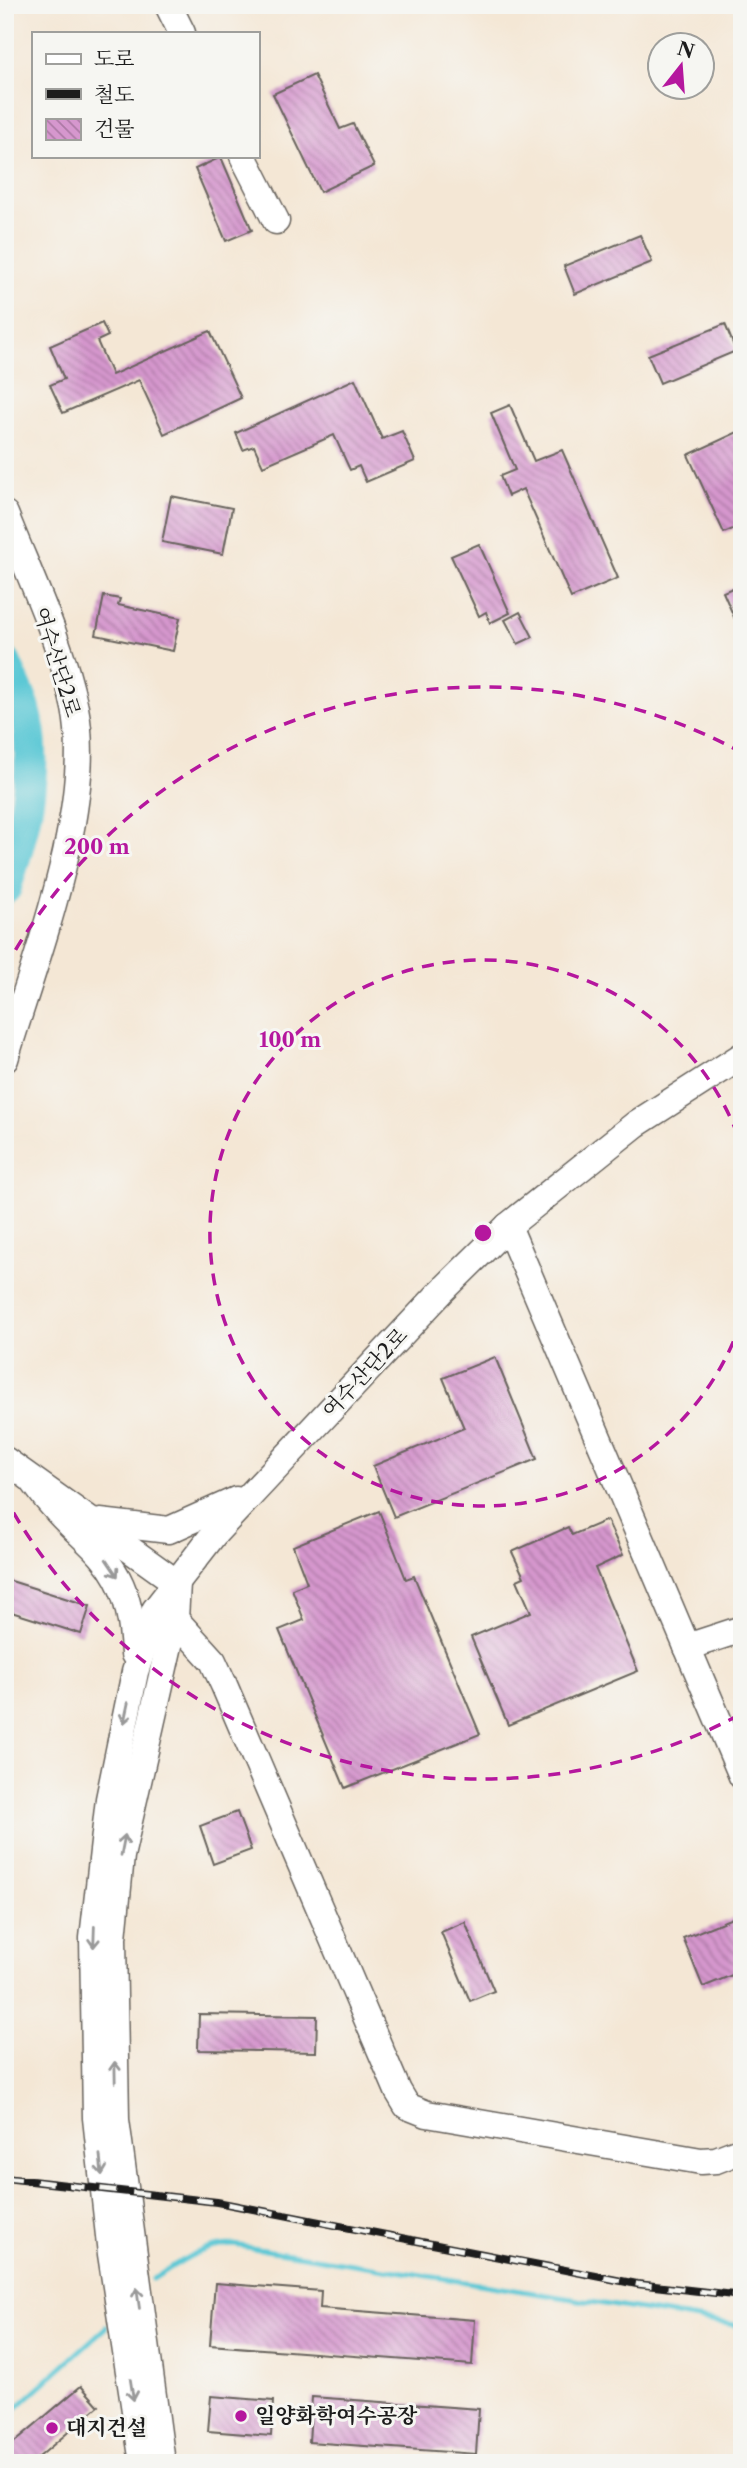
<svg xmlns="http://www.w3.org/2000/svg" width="747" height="2468" font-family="'Libre Caslon Text','Noto Serif KR',serif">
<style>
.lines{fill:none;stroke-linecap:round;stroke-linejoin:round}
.stream{stroke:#5cc8d5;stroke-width:5}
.river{stroke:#5cc8d5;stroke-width:33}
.building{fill:url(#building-back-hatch)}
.minor-casing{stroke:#68635d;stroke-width:29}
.minor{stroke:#fff;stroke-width:26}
.rail-casing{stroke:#1c1c1c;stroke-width:8}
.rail{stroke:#f6f6f2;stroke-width:5;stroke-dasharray:16;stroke-linecap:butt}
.oneway{stroke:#999}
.ring{fill:none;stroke:#b5179e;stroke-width:3.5;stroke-dasharray:12 9}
.poi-dot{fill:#b5179e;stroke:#f6f6f2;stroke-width:2.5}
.labels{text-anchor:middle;stroke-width:6;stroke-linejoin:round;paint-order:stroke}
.street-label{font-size:21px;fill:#1c1c1c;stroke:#f6f6f2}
.poi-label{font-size:21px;font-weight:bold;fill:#1c1c1c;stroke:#f6f6f2;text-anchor:start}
.centre{fill:#b5179e;stroke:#f6f6f2;stroke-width:3.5}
.ring-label{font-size:21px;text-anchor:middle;font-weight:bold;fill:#b5179e;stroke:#f6f6f2;stroke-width:6;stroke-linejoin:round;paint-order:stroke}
</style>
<defs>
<pattern id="building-back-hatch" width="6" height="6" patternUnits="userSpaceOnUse" patternTransform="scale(1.75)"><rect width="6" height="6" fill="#d697ce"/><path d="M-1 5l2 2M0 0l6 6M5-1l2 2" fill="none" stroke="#ad7aa6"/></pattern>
</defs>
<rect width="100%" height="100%" fill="#f6f6f2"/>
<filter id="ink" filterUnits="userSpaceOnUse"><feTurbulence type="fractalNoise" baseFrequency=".0143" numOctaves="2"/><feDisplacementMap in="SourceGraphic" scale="14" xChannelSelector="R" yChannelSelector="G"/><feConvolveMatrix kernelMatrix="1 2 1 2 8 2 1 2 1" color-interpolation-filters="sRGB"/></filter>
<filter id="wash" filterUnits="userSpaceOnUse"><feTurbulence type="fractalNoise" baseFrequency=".00686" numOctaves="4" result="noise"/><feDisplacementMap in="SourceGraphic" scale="28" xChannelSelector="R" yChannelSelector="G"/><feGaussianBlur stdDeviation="1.57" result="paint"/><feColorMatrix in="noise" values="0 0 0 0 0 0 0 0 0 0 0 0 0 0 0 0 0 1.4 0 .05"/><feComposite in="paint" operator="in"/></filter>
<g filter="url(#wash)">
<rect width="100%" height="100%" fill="#f4e7d5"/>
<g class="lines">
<g class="stream">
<path d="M153 2279C180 2262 201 2245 234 2245L742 2326"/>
<polyline points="5,2418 106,2327"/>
</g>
<path class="river" d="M5 663C11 678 19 693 24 708 41 765 23 833 5 888"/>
</g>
<g id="blocks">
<g class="building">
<polygon points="314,75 340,129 353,124 374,166 320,192 273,94"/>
<polygon points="221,157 252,230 226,241 195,169"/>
<polygon points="640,235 652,262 575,294 564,266"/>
<polygon points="102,323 108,336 97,341 112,375 210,331 241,398 164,434 139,380 63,413 50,385 64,379 50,346"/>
<polygon points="725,324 736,351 660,383 648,355"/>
<polygon points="355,379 382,439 402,431 415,461 366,482 359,466 350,470 334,435 263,466 254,446 243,450 236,433"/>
<polygon points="510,405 534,461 562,450 618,578 571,598 523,489 508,496 500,476 515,470 491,413"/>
<polygon points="742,430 742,525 724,533 688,455"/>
<polygon points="171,496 232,508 223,554 162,542"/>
<polygon points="479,544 510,613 490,623 486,612 479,616 451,556"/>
<polygon points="742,584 742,635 723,592"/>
<polygon points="104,596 120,599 118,605 180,618 173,651 96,635"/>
<polygon points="520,612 533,637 518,644 505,620"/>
<polygon points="495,1357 537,1459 394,1517 373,1466 464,1428 443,1378"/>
<polygon points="379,1511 406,1579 414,1576 480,1734 345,1788 279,1630 304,1620 292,1589 307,1583 293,1546"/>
<polygon points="607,1520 623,1555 595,1568 638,1671 508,1725 471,1637 531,1612 517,1580 524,1577 512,1552 568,1527 572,1535"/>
<polygon points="8,1580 90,1606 81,1634 5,1610"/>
<polygon points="237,1812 251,1850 213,1864 200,1826"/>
<polygon points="742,1914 742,1971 703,1987 683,1938"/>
<polygon points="465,1922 494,1991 470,2001 441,1932"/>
<polygon points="199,2014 317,2016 316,2052 198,2050"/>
<polygon points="215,2283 321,2291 320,2308 475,2320 472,2365 210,2345"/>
<polygon points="81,2386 99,2406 32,2463 5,2463 5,2450"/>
<polygon points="211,2396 273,2401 271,2436 208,2431"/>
<polygon points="312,2397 479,2409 476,2454 309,2442"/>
</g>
</g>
</g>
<g filter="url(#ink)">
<use href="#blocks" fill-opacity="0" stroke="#68635d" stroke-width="2"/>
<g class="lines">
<g class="minor-casing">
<g id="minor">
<polyline points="168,5 182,33"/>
<polyline points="243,156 276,221"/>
<path d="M5 514C30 577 61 641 75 708 95 807 34 962 5 1059"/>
<polyline points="508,1226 742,1776"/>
<polyline points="5,1460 177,1583"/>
<path d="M34 1482C85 1555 130 1548 134 1654"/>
<polyline points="100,1522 169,1530 236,1500"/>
<polyline points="175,1619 213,1661 224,1685 398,2091 407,2106 427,2114 701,2161 716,2160 742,2150"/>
<polyline points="687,1647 742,1629"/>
<polyline points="143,2463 111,2254 96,2118 93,1938 109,1799 135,1672 155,1610 214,1534 441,1292 508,1226 636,1124 742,1056"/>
<polyline points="162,2463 116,2120 113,1938 121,1856 175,1619 177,1583"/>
</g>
</g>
<use href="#minor" class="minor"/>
<g class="rail-casing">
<polyline id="rail" points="5,2178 217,2202 637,2284 742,2296"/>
</g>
<use href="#rail" class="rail"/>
</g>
<defs><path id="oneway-shaft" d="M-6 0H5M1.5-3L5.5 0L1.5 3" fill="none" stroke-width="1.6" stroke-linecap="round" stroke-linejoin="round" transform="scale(1.75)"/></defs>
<g class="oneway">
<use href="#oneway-shaft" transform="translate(112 1568) rotate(56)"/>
<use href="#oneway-shaft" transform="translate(126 1713) rotate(102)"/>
<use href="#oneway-shaft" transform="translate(123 1845) rotate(-79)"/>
<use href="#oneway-shaft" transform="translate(94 1937) rotate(92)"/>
<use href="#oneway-shaft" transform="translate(115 2072) rotate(-91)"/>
<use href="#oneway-shaft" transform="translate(101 2165) rotate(84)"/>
<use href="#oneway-shaft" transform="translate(138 2298) rotate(-98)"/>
<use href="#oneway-shaft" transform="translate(132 2390) rotate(81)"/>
</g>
</g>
<g class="ring">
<path d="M741 1322A273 273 0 1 1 741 1144"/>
<path d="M739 1715A546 546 0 0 1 5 1498M5 968A546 546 0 0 1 739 751"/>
</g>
<g class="poi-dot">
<circle cx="241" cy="2416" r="7"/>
<circle cx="52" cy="2428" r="7"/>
</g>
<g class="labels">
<g class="street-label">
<text transform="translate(57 662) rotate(73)" y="7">여수산단2로</text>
<text transform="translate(365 1373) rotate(-47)" y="7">여수산단2로</text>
</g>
<g class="poi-label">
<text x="255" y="2423">일양화학여수공장</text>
<text x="66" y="2435">대지건설</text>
</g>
</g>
<circle cx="483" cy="1233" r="10" class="centre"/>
<g class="ring-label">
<text x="97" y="854">200 m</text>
<text x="290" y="1047">100 m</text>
</g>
<rect width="747" height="2468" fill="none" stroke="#f6f6f2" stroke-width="28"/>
<rect x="32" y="32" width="228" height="126" fill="#f6f6f2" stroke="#9f9f9c" stroke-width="2"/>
<rect x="46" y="54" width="35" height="10" fill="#ffffff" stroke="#9f9f9c" stroke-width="2"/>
<text x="94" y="66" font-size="21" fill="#1c1c1c">도로</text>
<rect x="46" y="89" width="35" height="10" fill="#1c1c1c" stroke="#9f9f9c" stroke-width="2"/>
<text x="94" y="102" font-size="21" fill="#1c1c1c">철도</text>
<rect x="46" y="119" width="35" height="21" fill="url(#building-back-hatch)" stroke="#9f9f9c" stroke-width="2"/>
<text x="94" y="136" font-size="21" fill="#1c1c1c">건물</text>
<g transform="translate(681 66) rotate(17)"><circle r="33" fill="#f6f6f2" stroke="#9f9f9c" stroke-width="2"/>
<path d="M0-5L12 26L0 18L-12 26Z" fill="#b5179e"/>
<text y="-10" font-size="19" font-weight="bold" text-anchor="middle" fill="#1c1c1c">N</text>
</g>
</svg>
